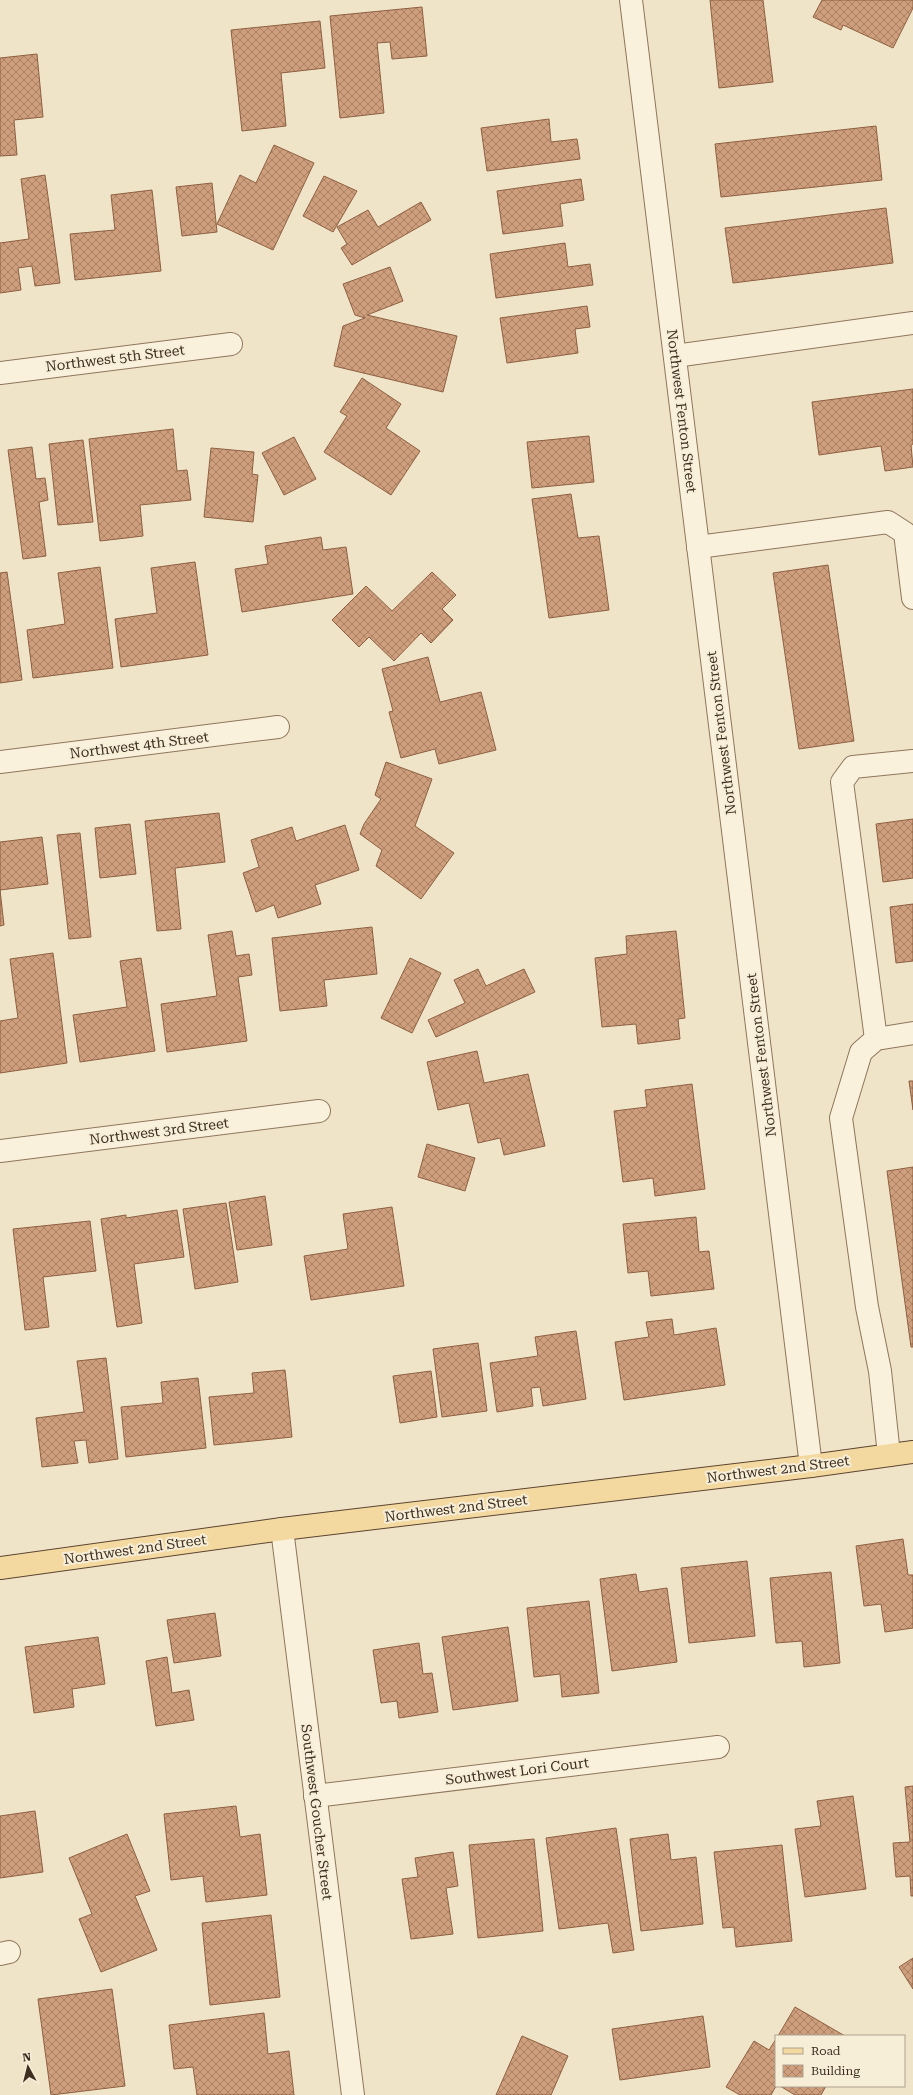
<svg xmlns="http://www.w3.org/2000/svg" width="913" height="2095" font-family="'Roboto Serif',serif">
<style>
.building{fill:url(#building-cross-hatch);stroke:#8d5f41}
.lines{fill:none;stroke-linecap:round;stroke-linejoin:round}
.minor-casing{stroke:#8d765c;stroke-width:24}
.major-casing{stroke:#5b4430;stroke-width:24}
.minor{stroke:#faf1dc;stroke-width:22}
.major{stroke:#f3d9a0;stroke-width:22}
.labels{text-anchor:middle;stroke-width:4;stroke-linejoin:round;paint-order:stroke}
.street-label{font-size:14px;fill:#3d2e20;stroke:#f7eed8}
</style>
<defs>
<pattern id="building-cross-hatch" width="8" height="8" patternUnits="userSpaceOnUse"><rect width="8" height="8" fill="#cf9f7d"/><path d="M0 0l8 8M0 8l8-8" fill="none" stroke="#a98266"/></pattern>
</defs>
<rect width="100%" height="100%" fill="#f0e4c8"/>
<g class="building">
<polygon points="710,0 763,0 773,82 719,88"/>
<polygon points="822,0 913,0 913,8 893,48 843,25 841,30 813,17"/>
<polygon points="422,7 427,56 392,59 390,42 377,43 384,113 340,118 330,16"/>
<polygon points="320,21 325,68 281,73 286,126 242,131 231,30"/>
<polygon points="37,54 43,117 14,120 17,155 0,156 0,58"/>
<polygon points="549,119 551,142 577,139 580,159 487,171 481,128"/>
<polygon points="876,126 882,180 721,197 715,144"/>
<polygon points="274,145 314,163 273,250 217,224 240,175 256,183"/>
<polygon points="45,175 60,283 35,286 32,266 18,268 21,290 0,293 0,243 29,239 21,179"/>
<polygon points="324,176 357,191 333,232 303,216"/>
<polygon points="581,179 584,200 560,204 563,226 503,234 497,191"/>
<polygon points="212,183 217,232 182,236 176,187"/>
<polygon points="152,190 161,271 75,280 70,234 115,230 111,195"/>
<polygon points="421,202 431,220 352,265 341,248 347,244 337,227 368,210 378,227"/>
<polygon points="886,208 893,263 733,283 725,228"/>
<polygon points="565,243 568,267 590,264 593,285 496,298 490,254"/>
<polygon points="390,267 403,301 367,315 457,336 443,392 334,366 343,326 365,318 355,315 343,284"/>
<polygon points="587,306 590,327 575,329 578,353 507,363 500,318"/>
<polygon points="362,378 401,404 386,428 420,451 391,495 324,452 347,416 340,412"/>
<polygon points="913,389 913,444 911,445 913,467 885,471 881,446 819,455 812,402"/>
<polygon points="173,429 177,471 187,470 191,500 140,505 143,536 100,541 89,439"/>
<polygon points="589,436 594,482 532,488 527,442"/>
<polygon points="294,437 316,479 284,495 262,453"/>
<polygon points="83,440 93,522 58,525 49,444"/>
<polygon points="32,447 36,479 45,478 48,500 39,502 46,556 23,559 8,450"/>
<polygon points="211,448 254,452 252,474 258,475 253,522 204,517"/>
<polygon points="571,494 578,538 599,536 609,610 549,618 532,499"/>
<polygon points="321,537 323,550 346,547 353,594 242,612 235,569 268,564 265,546"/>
<polygon points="195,562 208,655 121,667 115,619 157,613 151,568"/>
<polygon points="828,565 854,741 799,749 773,573"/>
<polygon points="100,567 113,668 33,678 27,630 65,624 58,573"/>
<polygon points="7,572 22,680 0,683 0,573"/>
<polygon points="432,572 456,595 442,609 453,620 431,643 421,633 394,661 369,637 359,647 332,620 366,586 392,611"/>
<polygon points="428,657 440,702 481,692 496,750 439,764 435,749 401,758 389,712 393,711 382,669"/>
<polygon points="386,762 432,779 415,826 454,853 421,899 376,866 382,850 360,834 364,824 381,799 375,795"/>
<polygon points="219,813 225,862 175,868 181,929 157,931 145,821"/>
<polygon points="913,819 913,878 883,882 876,824"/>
<polygon points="130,824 136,874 100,878 95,828"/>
<polygon points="345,825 359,870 315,885 321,904 278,918 274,905 256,912 243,873 259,867 251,840 292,827 296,841"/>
<polygon points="80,833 91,937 69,939 57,835"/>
<polygon points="42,837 48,884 0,890 4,925 0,926 0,842"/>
<polygon points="913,904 913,961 896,963 890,907"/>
<polygon points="372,927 377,974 324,980 327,1006 280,1011 272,938"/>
<polygon points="232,931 236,956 249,954 252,975 238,977 247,1041 167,1052 161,1004 217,996 208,935"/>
<polygon points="676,931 685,1018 678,1019 680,1039 638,1044 636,1024 602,1027 595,958 627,954 626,936"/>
<polygon points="53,953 67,1063 0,1073 0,1021 18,1018 10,959"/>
<polygon points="141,958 155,1051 80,1062 73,1015 127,1007 120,961"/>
<polygon points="410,958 441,973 412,1033 381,1018"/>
<polygon points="478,969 486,986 524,969 535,992 436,1037 428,1020 465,1003 454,980"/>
<polygon points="477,1051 484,1083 528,1074 545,1146 504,1155 500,1138 478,1143 469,1103 438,1110 427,1062"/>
<polygon points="909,1081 913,1081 913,1110"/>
<polygon points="692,1084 705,1189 655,1196 653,1178 623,1182 614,1111 647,1107 645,1090"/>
<polygon points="427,1144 475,1158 465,1191 418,1177"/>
<polygon points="913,1167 913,1347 911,1347 887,1171"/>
<polygon points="265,1196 272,1245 237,1250 229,1202"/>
<polygon points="226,1203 238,1282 195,1289 183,1209"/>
<polygon points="392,1207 404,1286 311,1300 304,1256 348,1249 343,1214"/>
<polygon points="177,1210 184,1257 134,1264 142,1323 117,1327 101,1219 126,1215 126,1218"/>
<polygon points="696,1217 699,1252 709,1251 714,1289 651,1296 648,1271 628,1273 623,1224"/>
<polygon points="90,1221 96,1271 43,1277 49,1327 25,1330 13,1229"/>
<polygon points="672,1319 674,1335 716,1328 725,1385 624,1400 615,1342 649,1337 646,1322"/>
<polygon points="576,1331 586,1399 543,1406 540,1387 531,1388 533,1406 497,1412 490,1363 538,1356 535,1337"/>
<polygon points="478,1343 487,1411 442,1417 433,1349"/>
<polygon points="106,1358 118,1459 89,1463 86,1440 74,1441 78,1463 42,1467 36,1418 84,1412 77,1361"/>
<polygon points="285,1370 292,1437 214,1445 209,1397 254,1393 252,1373"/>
<polygon points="431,1371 437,1417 400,1423 393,1376"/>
<polygon points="198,1378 206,1448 126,1457 121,1407 163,1403 161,1382"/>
<polygon points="903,1539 908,1575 913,1575 913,1628 885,1632 881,1604 864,1606 856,1546"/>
<polygon points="747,1561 755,1636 689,1643 681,1568"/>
<polygon points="831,1572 840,1663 804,1667 802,1641 776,1643 770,1578"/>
<polygon points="636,1574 639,1592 667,1588 677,1662 612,1671 600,1579"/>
<polygon points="589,1601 599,1693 562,1697 560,1674 534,1677 527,1608"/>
<polygon points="215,1613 221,1656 174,1663 167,1620"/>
<polygon points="508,1627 518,1701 453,1710 442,1637"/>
<polygon points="98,1637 105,1684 72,1689 74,1707 34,1713 25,1647"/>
<polygon points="419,1643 423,1674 432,1673 438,1712 399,1718 397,1701 381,1703 373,1650"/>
<polygon points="167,1657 172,1693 189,1690 194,1720 156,1726 146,1661"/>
<polygon points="913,1786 913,1896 911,1896 910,1876 896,1877 893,1843 910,1842 905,1787"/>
<polygon points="853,1796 866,1889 805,1897 795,1829 821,1826 817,1801"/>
<polygon points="236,1806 240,1837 260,1834 267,1895 206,1902 203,1876 171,1880 164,1814"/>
<polygon points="35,1811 43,1872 0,1878 0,1816"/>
<polygon points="616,1828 634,1950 613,1953 608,1923 559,1929 546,1838"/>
<polygon points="127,1834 150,1891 135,1896 157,1950 101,1972 79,1919 92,1914 69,1858"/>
<polygon points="668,1834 671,1860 696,1857 703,1924 641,1931 630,1839"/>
<polygon points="534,1839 543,1931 478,1938 469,1845"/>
<polygon points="782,1845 792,1941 736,1947 734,1927 723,1928 714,1852"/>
<polygon points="453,1852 458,1886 446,1888 453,1934 411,1939 402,1879 418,1877 415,1858"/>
<polygon points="271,1915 280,1997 210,2005 202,1923"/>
<polygon points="913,1958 913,1989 899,1967"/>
<polygon points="112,1989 125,2086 51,2095 38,1999"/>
<polygon points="795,2007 845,2036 778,2036"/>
<polygon points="264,2013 268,2054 289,2051 294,2095 197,2095 193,2067 174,2069 169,2025"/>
<polygon points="703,2016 710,2067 620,2080 612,2029"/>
<polygon points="522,2036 568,2056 551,2095 496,2095"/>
<polygon points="776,2039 776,2086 771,2095 740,2095 726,2087 754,2041 769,2050"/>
<polygon points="780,2086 826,2086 821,2095 795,2095"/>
</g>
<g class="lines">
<g class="minor-casing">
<g id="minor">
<polyline points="631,0 811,1466"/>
<polyline points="675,356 913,323"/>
<polyline points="0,373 231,344"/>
<polyline points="698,547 888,522 905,533 913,598"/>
<polyline points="0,762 278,727"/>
<polyline points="876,1039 842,782 853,767 913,761"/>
<polyline points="0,1151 319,1111"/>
<polyline points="889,1455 880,1371 867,1307 841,1118 861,1052 876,1039 913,1033"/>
<polyline points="282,1529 353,2095"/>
<polyline points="315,1796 718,1747"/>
<polyline points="0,1954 9,1952"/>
</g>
</g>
<g class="major-casing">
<polyline id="major" points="0,1568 282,1529 811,1466 913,1452"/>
</g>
<use href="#minor" class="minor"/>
<use href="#major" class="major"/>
</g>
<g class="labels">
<g class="street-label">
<text transform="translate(115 358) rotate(-7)" y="5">Northwest 5th Street</text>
<text transform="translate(682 411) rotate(83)" y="5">Northwest Fenton Street</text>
<text transform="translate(721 733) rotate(-97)" y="5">Northwest Fenton Street</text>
<text transform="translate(139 745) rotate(-7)" y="5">Northwest 4th Street</text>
<text transform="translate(761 1055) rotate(-97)" y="5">Northwest Fenton Street</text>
<text transform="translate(159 1131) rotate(-7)" y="5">Northwest 3rd Street</text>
<text transform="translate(778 1469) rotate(-7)" y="5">Northwest 2nd Street</text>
<text transform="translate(456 1508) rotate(-7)" y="5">Northwest 2nd Street</text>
<text transform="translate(135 1549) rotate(-8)" y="5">Northwest 2nd Street</text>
<text transform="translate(517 1771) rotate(-7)" y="5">Southwest Lori Court</text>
<text transform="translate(317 1812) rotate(83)" y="5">Southwest Goucher Street</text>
</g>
</g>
<rect x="775" y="2035" width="130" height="52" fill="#f7eed8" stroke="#ada18e"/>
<rect x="783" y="2048" width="20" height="6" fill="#f3d9a0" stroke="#ada18e"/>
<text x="811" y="2055" font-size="12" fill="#3d2e20">Road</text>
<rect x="783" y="2065" width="20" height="12" fill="url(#building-cross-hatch)" stroke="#ada18e"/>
<text x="811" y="2075" font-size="12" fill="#3d2e20">Building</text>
<g transform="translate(28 2067) rotate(353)" stroke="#f7eed8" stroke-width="3" paint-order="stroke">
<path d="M0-3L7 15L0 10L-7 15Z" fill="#3d2e20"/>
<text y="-6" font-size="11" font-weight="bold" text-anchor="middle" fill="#3d2e20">N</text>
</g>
</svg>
